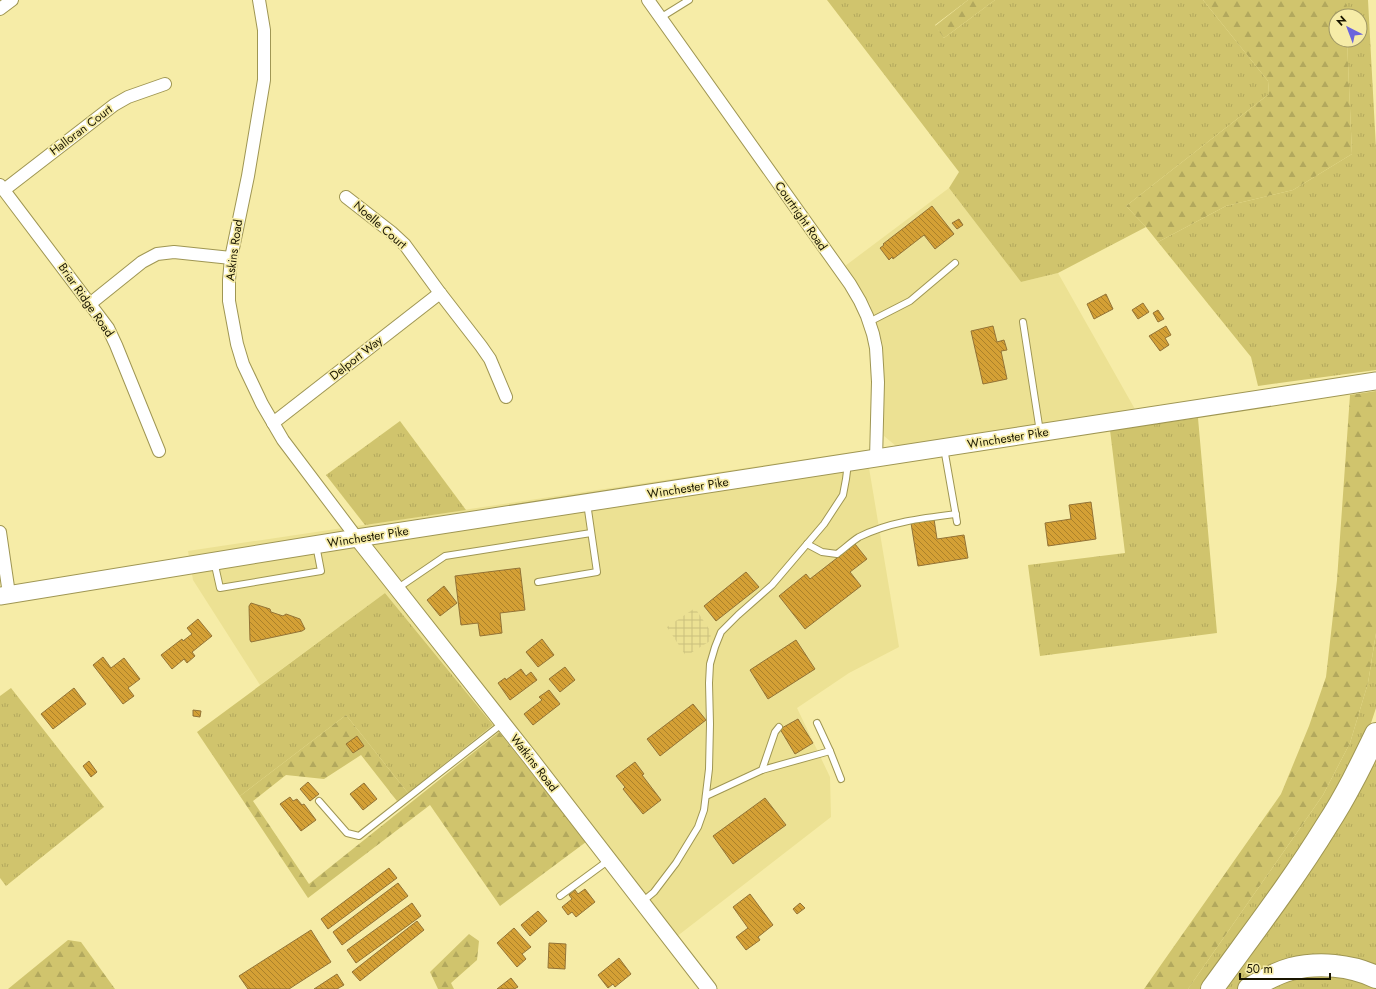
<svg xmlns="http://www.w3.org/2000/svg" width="1376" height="989" font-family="Jost,sans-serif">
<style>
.built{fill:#ece193}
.industrial{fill:url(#industrial-grid)}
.grass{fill:url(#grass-tufts)}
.forest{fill:url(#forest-firs)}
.building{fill:url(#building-back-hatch);stroke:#937336}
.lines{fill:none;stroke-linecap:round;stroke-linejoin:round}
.service-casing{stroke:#9f9653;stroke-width:8}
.minor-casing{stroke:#9f9653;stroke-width:14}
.tertiary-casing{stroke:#9f9653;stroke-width:17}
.secondary-casing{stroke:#9f9653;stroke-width:19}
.motorway-casing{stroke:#9f9653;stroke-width:24}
.service{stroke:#fff;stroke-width:6}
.minor{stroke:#fff;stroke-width:12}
.tertiary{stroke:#fff;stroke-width:15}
.secondary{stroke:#fff;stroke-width:17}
.motorway{stroke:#fff;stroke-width:22}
.labels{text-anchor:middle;stroke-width:3.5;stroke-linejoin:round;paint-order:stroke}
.street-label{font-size:12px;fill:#191500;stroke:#f6eca7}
</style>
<defs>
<pattern id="industrial-grid" width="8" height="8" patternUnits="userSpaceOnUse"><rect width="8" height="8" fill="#ece193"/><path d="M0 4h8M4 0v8" fill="none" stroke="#cac07d"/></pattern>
<pattern id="grass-tufts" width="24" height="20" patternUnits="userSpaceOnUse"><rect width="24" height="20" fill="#d0c46d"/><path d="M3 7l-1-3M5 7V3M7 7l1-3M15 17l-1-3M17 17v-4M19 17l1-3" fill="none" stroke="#b2a85d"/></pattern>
<pattern id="forest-firs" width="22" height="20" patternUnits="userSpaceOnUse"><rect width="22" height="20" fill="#d0c46d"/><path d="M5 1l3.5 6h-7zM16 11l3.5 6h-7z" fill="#b2a85d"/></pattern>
<pattern id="building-back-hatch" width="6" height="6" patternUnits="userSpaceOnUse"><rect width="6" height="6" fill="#d4a035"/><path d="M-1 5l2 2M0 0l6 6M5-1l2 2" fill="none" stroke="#ab812a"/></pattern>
</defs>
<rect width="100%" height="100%" fill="#f6eca7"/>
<g class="built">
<polygon points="949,188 1021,282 1058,273 1136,411 896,446 884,436 883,345 870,304 845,266"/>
<polygon points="866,450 899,647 849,673 797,708 830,777 831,817 667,944 493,725 385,593 260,685 193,580 188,551"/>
</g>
<polygon class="industrial" points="695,608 711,632 710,641 686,656 667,627"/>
<g class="grass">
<polygon points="827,0 968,0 935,25 944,38 995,0 1203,0 1268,81 1269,94 1126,206 1146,227 1058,273 1021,282 949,188 959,172"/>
<polygon points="1346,0 1368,0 1376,149 1376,370 1258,386 1251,357 1158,242 1226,206 1293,190 1352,154 1347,40 1360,40 1360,16 1346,16"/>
<polygon points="1198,418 1217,633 1040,656 1028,565 1125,553 1110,430"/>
<polygon points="400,421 466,510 365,525 326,475"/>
<polygon points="385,593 493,725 408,793 346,715 240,796 197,732"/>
<polygon points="1376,633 1376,708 1368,732 1347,781 1203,989 1188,989 1323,795 1350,743 1368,683"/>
<polygon points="11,688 104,807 6,886 0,878 0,696"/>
<polygon points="1376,744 1376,969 1363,964 1240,986 1237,989 1218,989"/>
<polygon points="1333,972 1376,985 1376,989 1262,989 1273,983"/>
</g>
<g class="forest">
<polygon points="968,0 995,0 944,38 935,26"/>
<polygon points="1203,0 1346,0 1346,16 1336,16 1336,40 1347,40 1352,154 1293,190 1226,206 1158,242 1146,227 1126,206 1269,94 1268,81"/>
<polygon points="1376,391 1376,633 1368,683 1350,743 1323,795 1188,989 1144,989 1281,794 1309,726 1326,677 1337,580 1350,395"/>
<polygon points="346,715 408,793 397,801 361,755 324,779 286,775 253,801 309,884 499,732 586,842 500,906 430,805 308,898 240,796"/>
<polygon points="469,934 479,941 477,960 451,983 454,989 438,989 430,972"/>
<polygon points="68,940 81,942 115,989 8,989"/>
</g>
<g class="building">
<polygon points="932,206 954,234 935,249 924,235 893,259 892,257 889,260 880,248 884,245 883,244"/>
<polygon points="959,219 963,225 957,229 952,223"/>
<polygon points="1106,294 1113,309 1094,319 1087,304"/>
<polygon points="1143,303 1149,312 1138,319 1132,310"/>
<polygon points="1158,310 1164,319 1158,322 1153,313"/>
<polygon points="993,326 997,342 1004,340 1007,350 1001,351 1007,379 983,384 971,331"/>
<polygon points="1166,326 1171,335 1165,338 1169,345 1160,351 1149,336"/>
<polygon points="1091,502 1096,539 1048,546 1045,523 1071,519 1069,505"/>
<polygon points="934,519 937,539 964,535 968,558 918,566 911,523"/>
<polygon points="855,544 867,559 850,572 861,586 805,629 779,596 806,574 810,579"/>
<polygon points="520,568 525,610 500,613 502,633 480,636 478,623 461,625 455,576"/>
<polygon points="746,572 759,587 716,621 704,606"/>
<polygon points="444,586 457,603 440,616 427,600"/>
<polygon points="251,603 270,609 271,612 283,616 286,614 300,619 305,629 302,631 251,642 250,640 249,606"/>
<polygon points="198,619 212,636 192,652 195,656 187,663 184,659 172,669 161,655 182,639 183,641 192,634 187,628"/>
<polygon points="542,639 554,655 538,667 526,652"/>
<polygon points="796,640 815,669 768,699 750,670"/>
<polygon points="103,657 111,668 124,658 140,679 128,688 134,696 123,704 93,665"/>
<polygon points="565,667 575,680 560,692 549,679"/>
<polygon points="521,669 526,676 531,672 537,680 510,700 498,683 505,678 506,680"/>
<polygon points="74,688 86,704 53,729 41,714"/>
<polygon points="549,690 560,704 533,725 524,714 542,700 539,697"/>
<polygon points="693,704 706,720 660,756 647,739"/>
<polygon points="193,710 201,711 200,717 193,716"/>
<polygon points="798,719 813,743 795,754 780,729"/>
<polygon points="357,736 364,746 353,753 346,744"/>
<polygon points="89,761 97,772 91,777 83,766"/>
<polygon points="635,762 644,774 642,775 661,800 643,814 623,789 625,787 616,776"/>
<polygon points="308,782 319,794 310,801 300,789"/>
<polygon points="364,783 377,799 363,810 350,794"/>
<polygon points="290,797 293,801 297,799 302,805 304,804 316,820 301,831 280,804"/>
<polygon points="765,798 786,825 733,864 713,836"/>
<polygon points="389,868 397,878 328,929 321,919"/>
<polygon points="398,883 408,896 342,945 333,932"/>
<polygon points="585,889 595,902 576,917 572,912 568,915 562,907 572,899 569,895 575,890 578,894"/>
<polygon points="750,894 773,925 758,937 760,940 746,950 736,937 748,928 733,907"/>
<polygon points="412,903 421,916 356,963 347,950"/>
<polygon points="800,903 805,908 797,914 793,909"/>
<polygon points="538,911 547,921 530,936 521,925"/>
<polygon points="417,921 424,930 360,981 352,972"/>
<polygon points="514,928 531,947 522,954 526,959 517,967 497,943"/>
<polygon points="311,930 331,962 289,989 248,989 239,976"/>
<polygon points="549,943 566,944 565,969 548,968"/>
<polygon points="619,958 631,974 615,987 613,984 608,988 598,975"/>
<polygon points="337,974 344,985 337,989 314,989"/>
<polygon points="511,978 518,987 514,989 497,989"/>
</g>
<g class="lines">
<g class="service-casing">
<g id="service">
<polyline points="660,18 689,0"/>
<polyline points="869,322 910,301 955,263"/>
<polyline points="1023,322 1040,432"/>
<polyline points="944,448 957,522"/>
<path d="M807 544 822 552 837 554C844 549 851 542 859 537 889 522 923 518 956 514"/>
<polyline points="214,561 220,588 321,571 316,545"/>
<polyline points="538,582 597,572 587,503"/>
<polyline points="398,588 445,556 591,533"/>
<polyline points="830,751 841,779"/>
<polyline points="762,770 830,751 817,723"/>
<polyline points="706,796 762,770 775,732 779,727"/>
<polyline points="319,801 347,833 359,836 503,723"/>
<polyline points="560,896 609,860"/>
<polyline points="642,902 654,892 676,863 698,827 704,810 709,769 710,724 709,683 710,664 715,647 721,632 738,615 772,585 824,524 843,495 846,479 848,463"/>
</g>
</g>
<g class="minor-casing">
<g id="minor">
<polyline points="259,0 264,30 264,80 248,176 231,258 229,280 229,301 237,344 243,364 262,404 283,440 357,538"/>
<polyline points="648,0 850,284 860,301 867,316 873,334 876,348 878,382 876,459"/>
<polyline points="0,9 12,0"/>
<polyline points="0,185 108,328 116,345 159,451"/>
<polyline points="4,190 114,105 128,97 165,84"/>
<polyline points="346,197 391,232 405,245 440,293 481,346 490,359 506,397"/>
<polyline points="91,303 142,262 157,254 174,252 231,258"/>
<polyline points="273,423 440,293"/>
<polyline points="0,532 9,594"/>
</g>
</g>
<g class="tertiary-casing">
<polyline id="tertiary" points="357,538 532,760 709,989"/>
</g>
<g class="secondary-casing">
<polyline id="secondary" points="0,596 357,538 1376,381"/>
</g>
<g class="motorway-casing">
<g id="motorway">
<path d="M1212 989C1251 935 1292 882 1327 825 1346 796 1361 765 1376 734"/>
<path d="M1249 989C1262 981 1276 973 1291 969 1318 962 1351 965 1376 977"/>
</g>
</g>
<use href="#service" class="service"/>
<use href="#minor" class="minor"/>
<use href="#tertiary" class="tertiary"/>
<use href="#secondary" class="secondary"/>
<use href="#motorway" class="motorway"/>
</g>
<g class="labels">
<g class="street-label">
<text transform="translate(81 130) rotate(-37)" y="4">Halloran Court</text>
<text transform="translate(801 216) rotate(55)" y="4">Courtright Road</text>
<text transform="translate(380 225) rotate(41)" y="4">Noelle Court</text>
<text transform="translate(234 250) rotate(-82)" y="4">Askins Road</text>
<text transform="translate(86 300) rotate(55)" y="4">Briar Ridge Road</text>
<text transform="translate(356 358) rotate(-38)" y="4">Delport Way</text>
<text transform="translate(1008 438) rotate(-9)" y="4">Winchester Pike</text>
<text transform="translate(688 488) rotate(-9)" y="4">Winchester Pike</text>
<text transform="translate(368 537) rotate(-9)" y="4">Winchester Pike</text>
<text transform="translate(534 763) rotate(52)" y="4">Watkins Road</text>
</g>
</g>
<g transform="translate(1348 28) rotate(318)"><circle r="19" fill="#f6eca7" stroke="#9e9664"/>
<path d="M0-3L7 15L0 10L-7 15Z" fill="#6a64dd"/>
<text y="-6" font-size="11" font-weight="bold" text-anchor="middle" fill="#191500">N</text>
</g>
<path d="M1240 973v6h90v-6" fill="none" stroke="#191500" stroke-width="2"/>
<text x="1246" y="973" font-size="12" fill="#191500" stroke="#f6eca7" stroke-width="3" paint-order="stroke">50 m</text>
</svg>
